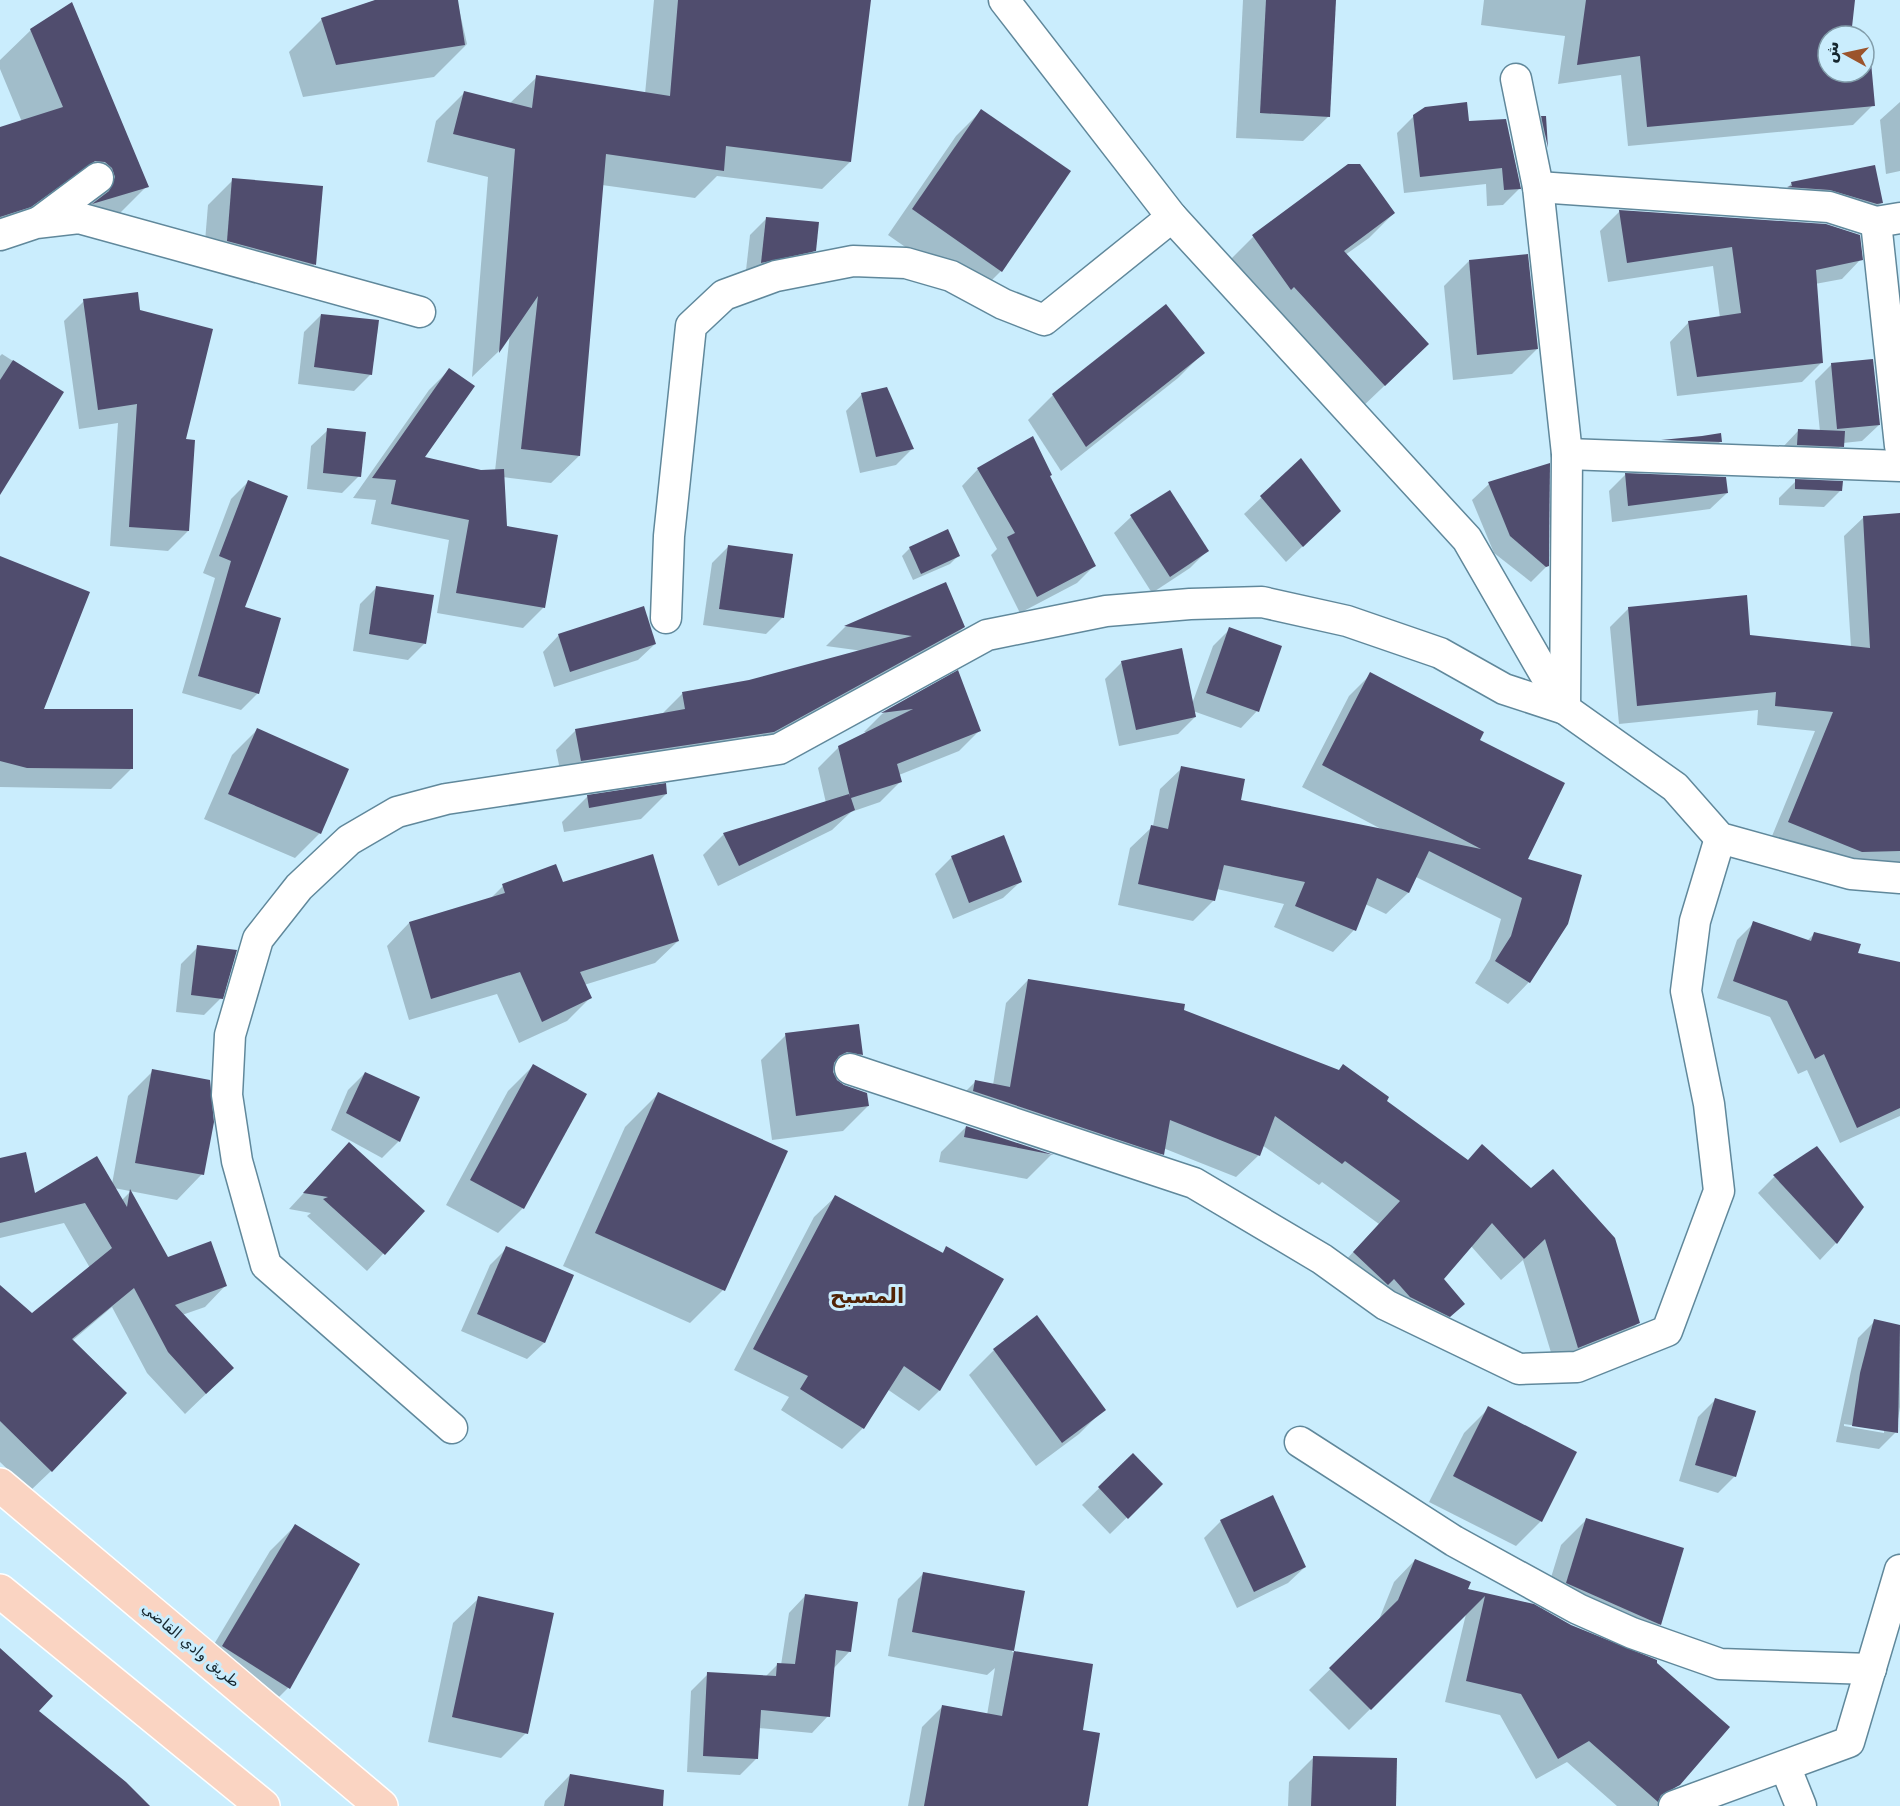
<svg xmlns="http://www.w3.org/2000/svg" width="1900" height="1806" font-family="'DejaVu Sans','Noto Naskh Arabic',sans-serif">
<style>
.shadow{fill:#0003;fill-rule:evenodd}
.building{fill:#504d6e}
.lines{fill:none;stroke-linecap:round;stroke-linejoin:round}
.street-casing{stroke:#60889b;stroke-width:33}
.primary-casing{stroke:#fff;stroke-width:36}
.street{stroke:#fff;stroke-width:30}
.primary{stroke:#fad4c2;stroke-width:33}
.labels{text-anchor:middle;stroke-width:6;stroke-linejoin:round;paint-order:stroke}
.street-label{font-size:15px;fill:#15262e;stroke:#caedfd}
.district-label{font-size:21px;font-weight:bold;fill:#512305;stroke:#caedfd}
</style>
<rect width="100%" height="100%" fill="#caedfd"/>
<g class="shadow">
<polygon points="376,0 457,0 467,44 434,77 303,97 289,52 322,19"/>
<polygon points="654,0 870,0 850,162 822,189 717,176 695,198 602,185 579,456 551,483 503,477 505,527 543,608 523,628 437,613 449,540 371,524 376,500 353,498 429,390 449,370 423,458 481,471 495,471 510,333 498,352 472,377 488,177 427,162 436,121 464,93 509,104 537,77 645,94"/>
<polygon points="1243,0 1335,0 1329,116 1303,141 1236,138"/>
<polygon points="1484,0 1854,0 1849,36 1828,36 1828,72 1864,72 1864,42 1873,105 1853,125 1628,146 1621,75 1558,84 1565,36 1481,25"/>
<polygon points="31,30 147,186 114,219 0,236 0,129 22,122 0,69 0,60"/>
<polygon points="1900,102 1900,171 1886,174 1880,120"/>
<polygon points="981,111 1001,271 976,296 888,235 956,136"/>
<polygon points="1414,116 1467,123 1519,189 1503,205 1487,206 1486,184 1404,193 1397,133"/>
<polygon points="1542,118 1544,118 1546,148 1531,163 1525,134"/>
<polygon points="1349,165 1394,213 1369,238 1345,255 1402,369 1359,410 1228,262 1253,237"/>
<polygon points="1873,166 1881,203 1856,228 1805,214 1764,212 1792,183"/>
<polygon points="233,180 321,188 314,265 289,290 203,266 208,205"/>
<polygon points="1620,211 1861,259 1842,279 1815,284 1822,362 1802,382 1677,396 1670,342 1689,322 1720,318 1713,266 1608,282 1600,231"/>
<polygon points="767,218 814,250 797,267 745,279 750,235"/>
<polygon points="1469,261 1537,349 1512,374 1453,380 1444,286"/>
<polygon points="84,301 139,311 184,440 188,531 168,551 110,546 118,423 79,429 64,321"/>
<polygon points="321,315 371,374 354,391 298,384 304,332"/>
<polygon points="1203,353 1178,378 1061,471 1028,420 1053,395"/>
<polygon points="2,354 62,392 0,483 0,356"/>
<polygon points="1832,364 1879,425 1862,441 1843,443 1826,463 1782,448 1798,431 1820,432 1815,381"/>
<polygon points="862,394 912,449 896,465 860,473 846,411"/>
<polygon points="328,430 359,476 342,493 307,489 311,446"/>
<polygon points="1719,435 1720,442 1704,458 1647,456 1661,442"/>
<polygon points="1301,460 1323,527 1286,562 1244,514"/>
<polygon points="1548,465 1547,566 1531,582 1494,553 1472,500 1489,484"/>
<polygon points="978,469 1048,476 1094,566 1077,583 1020,613 991,555 997,549 962,486"/>
<polygon points="1625,475 1727,493 1710,509 1612,522 1609,491"/>
<polygon points="1796,481 1841,490 1824,507 1779,505 1779,498"/>
<polygon points="248,482 243,608 258,693 241,710 182,693 215,578 203,573 231,499"/>
<polygon points="1169,492 1207,551 1190,568 1152,593 1114,533 1131,517"/>
<polygon points="1900,515 1900,869 1843,870 1770,841 1815,731 1757,725 1758,710 1619,724 1610,627 1629,608 1749,636 1851,647 1844,536 1864,517"/>
<polygon points="729,546 783,617 766,634 703,625 712,563"/>
<polygon points="910,548 958,556 950,564 913,580 902,556"/>
<polygon points="0,558 42,710 132,768 111,789 0,787"/>
<polygon points="945,584 964,627 944,647 753,751 562,780 556,750 576,730 663,713 682,694 749,681 863,651 826,646 845,627"/>
<polygon points="377,587 425,643 408,660 353,651 360,604"/>
<polygon points="1230,629 1257,711 1241,728 1193,711 1195,717 1178,734 1119,746 1105,679 1122,662 1192,704 1213,646"/>
<polygon points="559,635 655,644 638,660 554,687 543,652"/>
<polygon points="957,673 980,730 959,751 899,775 901,781 880,802 851,812 832,830 718,886 703,855 724,834 826,803 818,768 839,747 867,732 864,732 882,714"/>
<polygon points="1371,674 1478,741 1525,860 1529,982 1508,1004 1475,983 1490,959 1501,919 1416,877 1408,893 1386,914 1365,904 1354,930 1333,952 1274,927 1284,904 1217,889 1214,900 1193,921 1118,905 1130,848 1153,826 1160,789 1182,768 1239,801 1383,830 1302,787 1349,696"/>
<polygon points="257,730 320,833 295,858 204,819 232,755"/>
<polygon points="666,794 641,819 564,832 562,822 587,797"/>
<polygon points="952,857 1020,882 1003,898 953,919 935,874"/>
<polygon points="563,883 678,941 655,963 584,985 590,998 567,1021 519,1043 497,994 409,1020 387,946 409,923 490,899 503,886"/>
<polygon points="1754,923 1807,941 1814,934 1857,954 1900,964 1900,1116 1840,1143 1807,1070 1798,1074 1770,1017 1717,998 1737,940"/>
<polygon points="198,947 221,998 204,1015 176,1012 181,964"/>
<polygon points="1028,980 1182,1011 1384,1101 1467,1161 1638,1323 1616,1345 1556,1369 1523,1260 1501,1280 1471,1246 1442,1279 1463,1303 1441,1326 1332,1275 1379,1224 1322,1182 1319,1185 1262,1145 1259,1155 1236,1177 1163,1148 1162,1154 1140,1176 953,1104 975,1082 993,1085 1006,1003"/>
<polygon points="786,1035 861,1054 835,1081 868,1106 843,1131 772,1140 761,1060"/>
<polygon points="533,1066 585,1094 523,1208 498,1233 446,1205 508,1091"/>
<polygon points="153,1071 202,1174 177,1200 114,1188 121,1201 130,1192 168,1259 225,1286 205,1307 182,1315 211,1389 185,1414 147,1373 112,1307 72,1341 51,1471 30,1491 0,1462 0,1287 32,1315 90,1268 64,1223 0,1238 0,1160 34,1196 112,1184 128,1096"/>
<polygon points="365,1073 399,1141 382,1158 331,1130 348,1090"/>
<polygon points="658,1094 786,1152 723,1290 690,1323 563,1266 625,1127"/>
<polygon points="966,1127 1051,1155 1027,1179 939,1162 941,1152"/>
<polygon points="349,1144 423,1211 367,1271 307,1216 311,1213 289,1209"/>
<polygon points="1817,1148 1862,1207 1836,1243 1820,1260 1758,1193 1774,1177"/>
<polygon points="835,1197 941,1254 947,1248 1002,1280 939,1391 919,1411 887,1389 863,1428 842,1449 781,1410 789,1397 734,1370 814,1217"/>
<polygon points="507,1248 572,1276 544,1343 527,1359 461,1331 490,1265"/>
<polygon points="1036,1317 1104,1409 1079,1434 1036,1466 969,1375 994,1350"/>
<path d="M1875 1321 1900 1327V1407L1896 1432 1879 1449 1836 1442 1858 1338ZM1844 1424 1884 1430V1433L1844 1426Z"/>
<polygon points="1715,1400 1735,1476 1718,1493 1679,1481 1698,1417"/>
<polygon points="1489,1408 1541,1521 1516,1546 1429,1502 1464,1433"/>
<polygon points="1133,1455 1161,1484 1110,1534 1082,1505"/>
<polygon points="1586,1520 1660,1624 1635,1649 1543,1608 1541,1610 1570,1626 1679,1784 1657,1806 1617,1806 1567,1762 1536,1779 1500,1715 1445,1702 1466,1614 1349,1730 1309,1690 1378,1622 1394,1582 1415,1560 1466,1590 1541,1610 1561,1545"/>
<polygon points="1221,1521 1305,1567 1288,1583 1237,1608 1204,1538"/>
<polygon points="295,1526 358,1564 288,1688 263,1713 198,1671 270,1551"/>
<polygon points="923,1574 1023,1593 1012,1652 1092,1666 1081,1732 1087,1806 908,1806 922,1727 942,1707 987,1715 995,1668 987,1675 888,1656 898,1599"/>
<polygon points="805,1596 850,1651 833,1669 828,1716 812,1733 758,1728 756,1759 740,1775 687,1772 691,1691 708,1674 765,1677 778,1664 781,1665 789,1613"/>
<polygon points="479,1598 526,1733 501,1758 428,1742 453,1623"/>
<polygon points="1314,1757 1394,1806 1288,1806 1289,1782"/>
<polygon points="570,1775 640,1806 544,1806 545,1801"/>
</g>
<g class="building">
<polygon points="375,0 458,0 465,45 336,65 321,18"/>
<polygon points="678,0 871,0 851,162 726,146 724,171 606,154 580,456 521,449 538,296 499,353 515,149 453,134 464,91 532,108 536,75 670,96"/>
<polygon points="1266,0 1336,0 1330,117 1260,113"/>
<polygon points="1586,0 1855,0 1851,36 1828,36 1828,72 1864,72 1864,41 1869,40 1875,106 1647,127 1640,56 1577,65"/>
<polygon points="72,2 149,187 92,204 109,191 115,177 112,168 105,162 95,161 31,207 0,217 0,127 63,107 30,29"/>
<polygon points="1467,102 1469,121 1506,119 1521,189 1504,190 1502,168 1420,177 1413,115 1425,107"/>
<polygon points="981,109 1071,171 1002,272 912,209"/>
<polygon points="1541,116 1546,116 1548,148"/>
<polygon points="1348,164 1360,164 1395,213 1344,251 1429,344 1385,386 1294,287 1291,290 1252,235"/>
<polygon points="1875,165 1883,203 1877,204 1830,190 1787,187 1792,186 1791,182"/>
<polygon points="232,178 323,186 316,265 227,241"/>
<polygon points="1619,210 1826,224 1860,235 1863,260 1816,270 1823,363 1697,377 1688,321 1741,313 1732,247 1627,263"/>
<polygon points="766,217 819,222 816,251 761,263"/>
<polygon points="1528,254 1538,349 1477,355 1469,260"/>
<polygon points="138,292 140,310 213,329 186,439 195,440 189,531 129,527 137,404 98,410 83,299"/>
<polygon points="1166,304 1205,353 1086,447 1052,394"/>
<polygon points="321,314 379,320 372,375 314,367"/>
<polygon points="1873,359 1880,425 1837,429 1831,363"/>
<polygon points="13,360 64,392 0,495 0,380"/>
<polygon points="449,368 475,386 425,457 481,470 504,469 507,526 558,535 545,608 456,593 469,520 391,504 396,480 372,478"/>
<polygon points="887,387 914,449 876,457 861,393"/>
<polygon points="327,428 366,432 361,477 323,473"/>
<polygon points="1798,429 1845,431 1844,447 1797,445"/>
<polygon points="1721,433 1722,442 1661,440 1702,436"/>
<polygon points="1033,436 1052,475 1050,476 1096,566 1037,597 1007,537 1015,533 977,468"/>
<polygon points="1301,458 1341,511 1303,547 1260,496"/>
<polygon points="1550,463 1549,566 1546,567 1510,536 1488,482"/>
<polygon points="1625,473 1726,477 1728,493 1628,506"/>
<polygon points="1795,479 1843,481 1842,491 1795,489"/>
<polygon points="248,480 288,496 245,607 281,618 259,694 198,676 231,561 219,556"/>
<polygon points="1170,490 1209,551 1170,577 1130,515"/>
<polygon points="1900,513 1900,851 1862,852 1788,822 1833,712 1775,706 1776,692 1637,706 1628,607 1747,595 1750,635 1870,648 1863,516"/>
<polygon points="948,529 960,556 921,574 909,547"/>
<polygon points="728,545 793,554 784,618 719,609"/>
<polygon points="0,556 90,592 44,709 133,709 133,769 27,768 0,761"/>
<polygon points="946,582 965,627 774,732 581,761 575,729 685,709 682,692 749,680 912,636 844,626"/>
<polygon points="376,586 434,595 426,644 369,634"/>
<polygon points="644,606 656,644 570,672 558,634"/>
<polygon points="1229,627 1282,646 1259,712 1206,693"/>
<polygon points="1182,648 1196,717 1136,730 1121,661"/>
<polygon points="958,670 981,731 897,764 902,782 851,798 855,810 739,866 723,833 849,794 850,797 838,746 913,709 881,713"/>
<polygon points="1370,672 1484,732 1480,740 1565,783 1528,859 1582,875 1568,924 1530,983 1495,961 1511,936 1522,898 1429,851 1409,893 1377,878 1356,931 1295,906 1305,882 1224,865 1215,901 1138,884 1151,825 1168,829 1181,766 1245,779 1241,800 1481,849 1322,765"/>
<polygon points="257,728 349,769 321,834 228,794"/>
<polygon points="666,783 667,794 589,808 587,795"/>
<polygon points="1004,835 1022,882 969,903 951,856"/>
<polygon points="653,854 679,941 580,972 592,998 542,1022 520,972 431,999 409,922 505,893 502,884 556,864 563,882"/>
<polygon points="1753,921 1811,941 1814,932 1861,944 1858,953 1900,962 1900,1108 1857,1128 1824,1054 1815,1059 1787,1001 1733,981"/>
<polygon points="197,945 237,950 223,999 191,995"/>
<polygon points="1028,979 1185,1004 1184,1010 1339,1070 1343,1064 1389,1097 1387,1101 1468,1160 1482,1144 1531,1188 1553,1169 1615,1238 1640,1323 1578,1348 1545,1239 1524,1259 1492,1223 1444,1279 1465,1304 1450,1317 1410,1297 1394,1279 1388,1285 1353,1252 1400,1201 1345,1161 1342,1164 1275,1116 1260,1156 1170,1120 1164,1155 973,1091 975,1080 1010,1087"/>
<polygon points="859,1024 863,1055 847,1052 839,1056 834,1063 833,1072 837,1080 844,1085 867,1093 869,1106 796,1116 785,1033"/>
<polygon points="533,1064 587,1094 524,1209 470,1180"/>
<polygon points="152,1069 210,1080 214,1122 204,1175 135,1163"/>
<polygon points="365,1072 420,1097 400,1142 346,1113"/>
<polygon points="658,1092 788,1151 725,1291 595,1233"/>
<polygon points="966,1126 1054,1155 964,1137"/>
<polygon points="349,1142 425,1211 385,1255 323,1199 328,1197 303,1193"/>
<polygon points="1817,1146 1864,1207 1837,1244 1773,1175"/>
<polygon points="26,1152 35,1193 97,1156 127,1207 130,1189 168,1257 211,1241 227,1286 175,1305 234,1368 206,1394 168,1352 134,1288 72,1339 127,1393 52,1472 0,1421 0,1285 32,1313 112,1248 85,1203 0,1223 0,1158"/>
<polygon points="835,1195 943,1253 946,1246 1004,1279 940,1391 904,1366 864,1429 800,1389 808,1376 753,1349"/>
<polygon points="506,1246 574,1275 545,1343 477,1314"/>
<polygon points="1037,1315 1106,1410 1062,1443 993,1349"/>
<polygon points="1874,1319 1900,1325 1898,1433 1852,1426 1860,1373"/>
<polygon points="1715,1398 1756,1411 1736,1477 1695,1465"/>
<polygon points="1488,1406 1577,1452 1542,1522 1453,1476"/>
<polygon points="1133,1453 1163,1484 1128,1519 1098,1487"/>
<polygon points="1273,1495 1306,1567 1254,1592 1220,1520"/>
<polygon points="1586,1518 1684,1548 1661,1625 1566,1583"/>
<polygon points="295,1524 360,1564 290,1689 222,1646"/>
<polygon points="1415,1559 1471,1582 1468,1589 1534,1604 1571,1625 1657,1660 1657,1663 1730,1727 1680,1785 1661,1795 1658,1802 1589,1741 1558,1759 1521,1694 1466,1681 1485,1596 1371,1710 1329,1668 1398,1600"/>
<polygon points="923,1572 1025,1591 1014,1651 912,1632"/>
<polygon points="805,1594 858,1602 851,1652 836,1650 830,1717 761,1710 758,1759 703,1756 707,1672 776,1676 777,1663 795,1664"/>
<polygon points="478,1596 554,1613 528,1734 452,1717"/>
<polygon points="0,1648 53,1696 39,1711 126,1782 150,1806 0,1806"/>
<polygon points="1014,1651 1093,1664 1083,1730 1100,1733 1088,1806 924,1806 942,1705 1002,1716"/>
<polygon points="1313,1756 1397,1758 1396,1806 1311,1806"/>
<polygon points="570,1774 664,1790 663,1806 564,1806"/>
</g>
<g class="lines">
<g class="street-casing">
<g id="street">
<polyline points="1004,0 1172,217 1467,539 1565,709 1675,787 1720,838 1851,874 1900,878"/>
<polyline points="1538,187 1829,207 1876,222 1900,218"/>
<polyline points="39,222 98,178"/>
<polyline points="1876,222 1900,446"/>
<polyline points="0,235 36,223 79,218 420,312"/>
<polyline points="1567,454 1900,466"/>
<polyline points="666,618 669,536 691,326 724,295 776,276 853,261 906,263 951,276 1003,304 1044,320 1172,217"/>
<polyline points="850,1069 1194,1183 1322,1259 1386,1305 1519,1369 1577,1367 1667,1331 1719,1191 1709,1104 1686,991 1695,921 1720,838"/>
<polyline points="452,1428 266,1265 237,1161 227,1095 230,1035 258,939 299,887 349,840 397,812 446,799 779,749 987,635 1106,611 1190,604 1262,602 1347,621 1440,653 1504,689 1565,709 1567,454 1538,187 1516,79"/>
<polyline points="1300,1442 1454,1541 1578,1609 1632,1633 1720,1664 1871,1669"/>
<polyline points="1785,1766 1801,1806"/>
<polyline points="1674,1806 1849,1742 1900,1570"/>
</g>
</g>
<g class="primary-casing">
<g id="primary">
<polyline points="0,1485 381,1806"/>
<polyline points="0,1591 263,1806"/>
</g>
</g>
<use href="#street" class="street"/>
<use href="#primary" class="primary"/>
</g>
<g class="labels">
<g class="street-label">
<text transform="translate(191 1645) rotate(40)" y="5">طريق وادي القاضي</text>
</g>
<g class="district-label">
<text x="867" y="1303">المسبح</text>
</g>
</g>
<g transform="translate(1846 54) rotate(278)"><circle r="28" fill="#caedfd" stroke="#829daa" stroke-width="1.5"/>
<path d="M0-4.5L10 22L0 15L-10 22Z" fill="#9b542c"/>
<text y="-9" font-size="16" font-weight="bold" text-anchor="middle" fill="#15262e">ش</text>
</g>
</svg>
